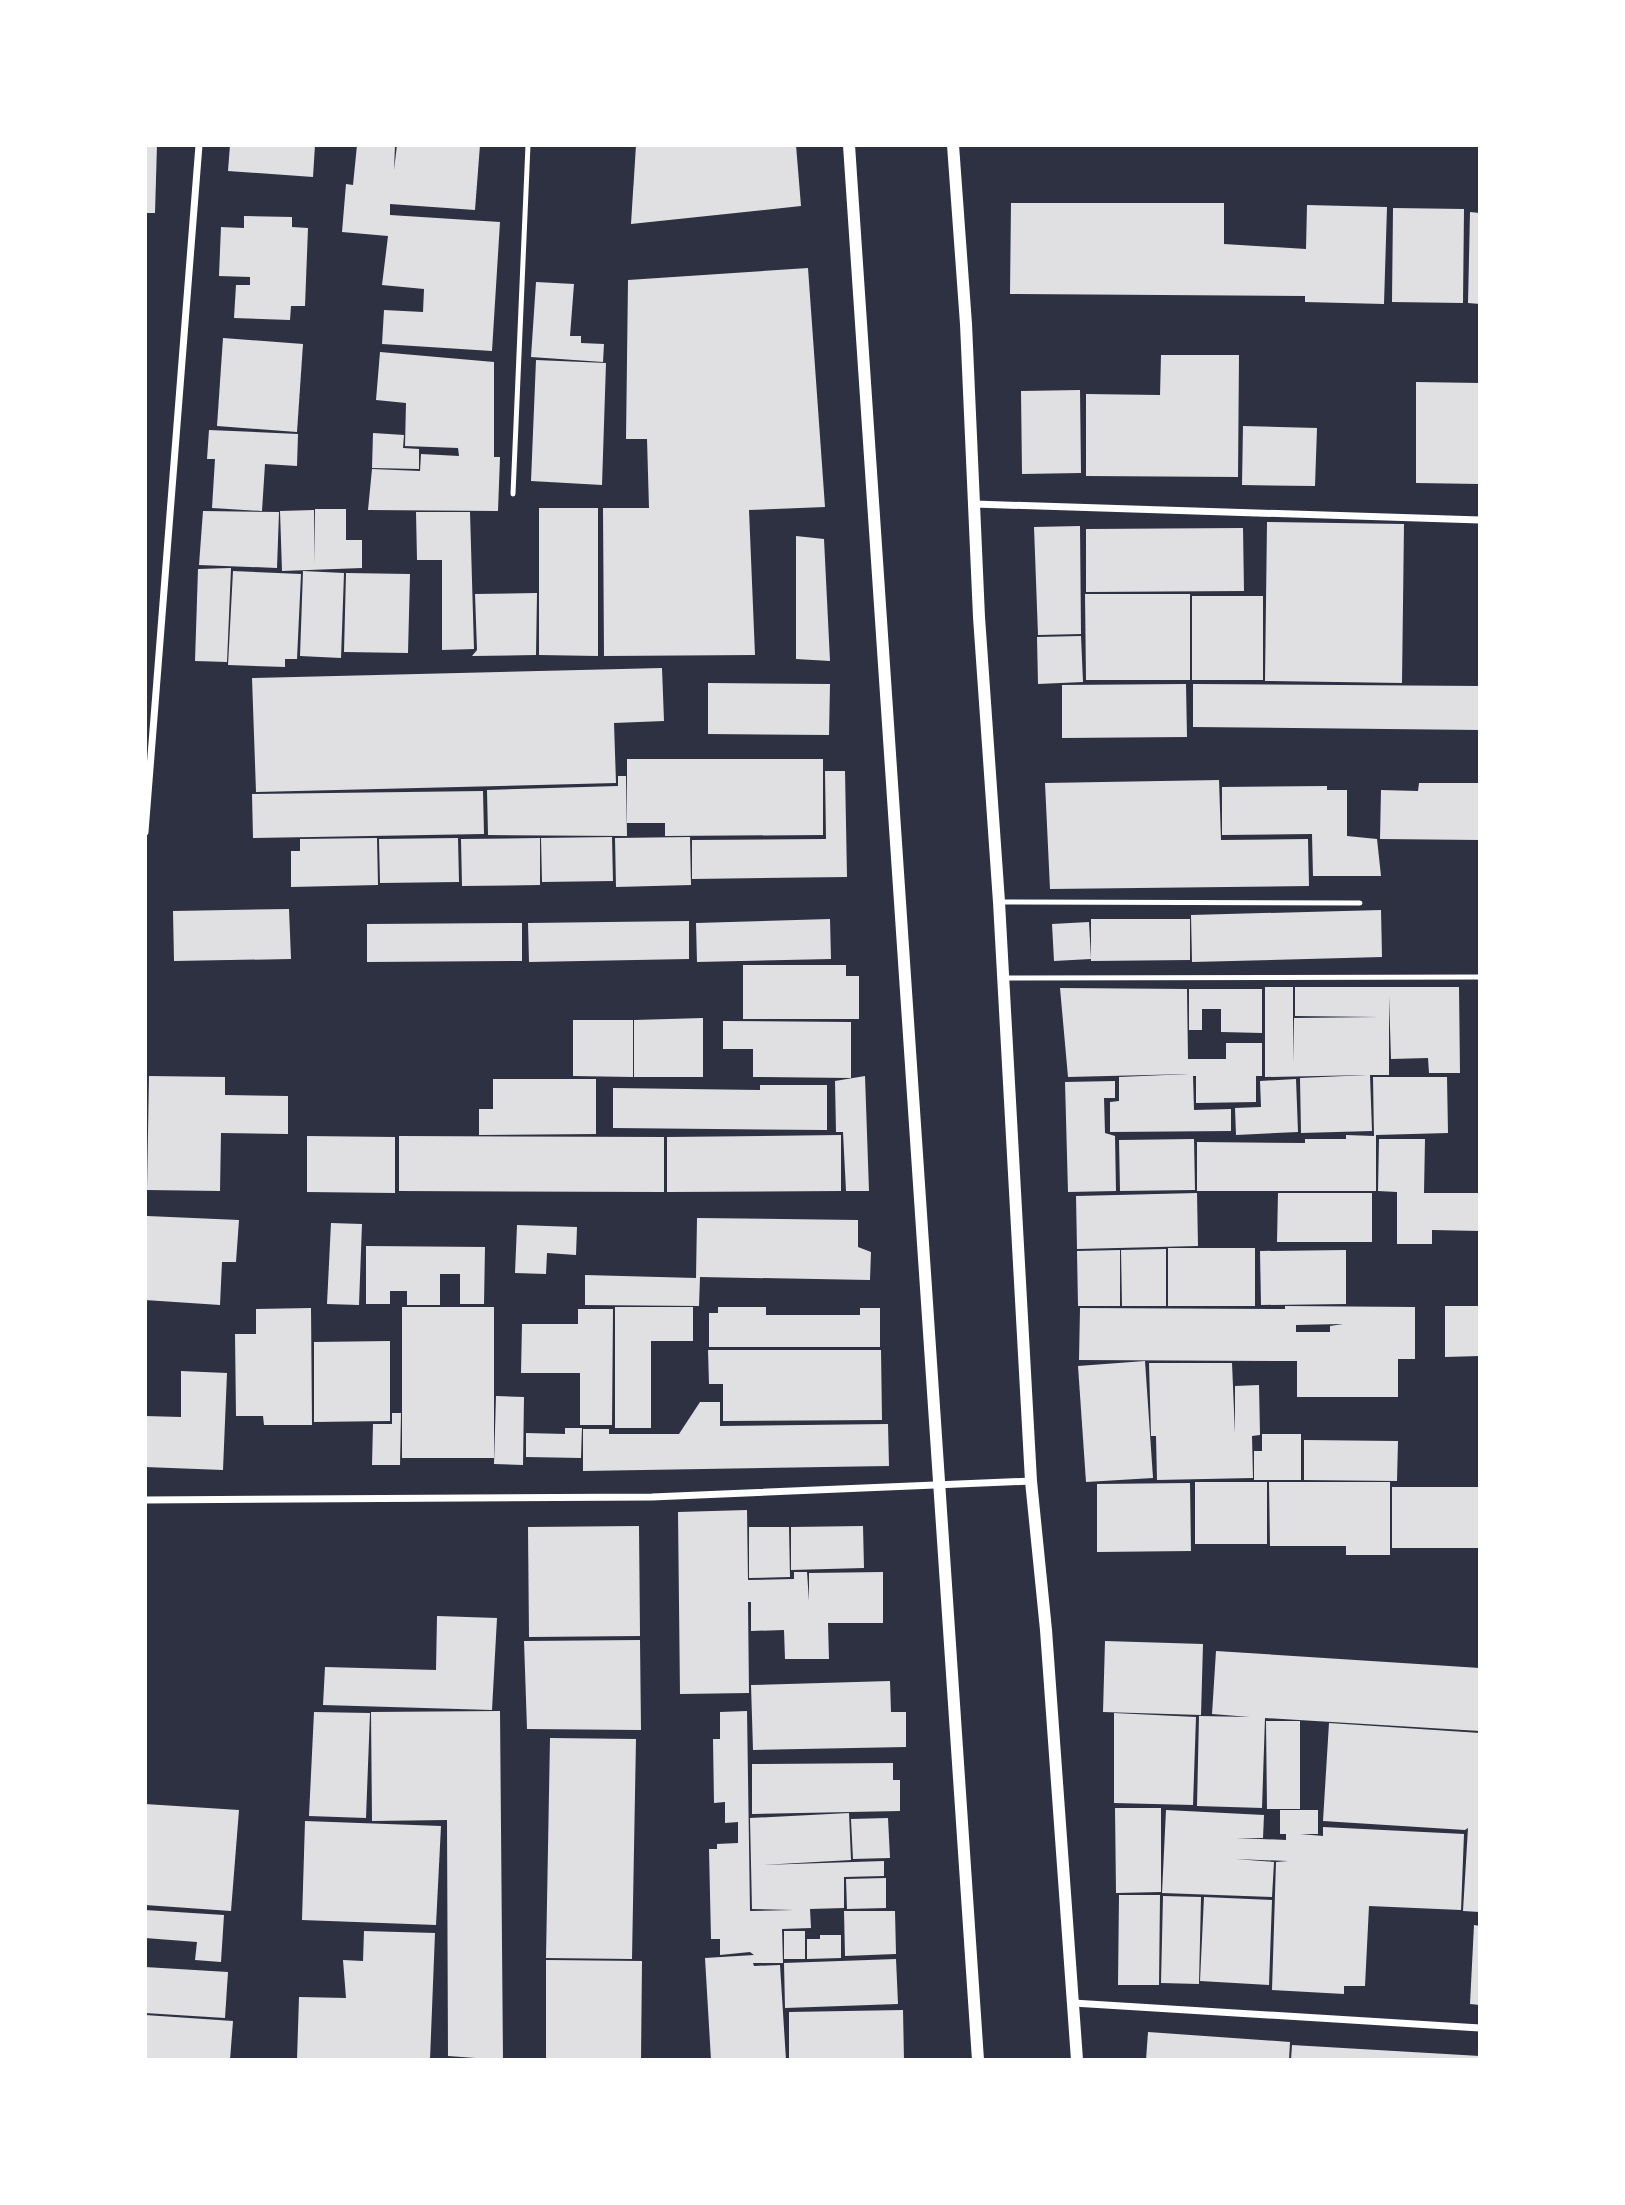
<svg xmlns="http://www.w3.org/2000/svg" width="1625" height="2205" font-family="'Sofia Sans Condensed',sans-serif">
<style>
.building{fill:#e0e0e3;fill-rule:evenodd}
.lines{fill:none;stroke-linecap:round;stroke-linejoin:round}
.service{stroke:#fff;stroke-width:5}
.minor{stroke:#fff;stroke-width:7}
.tertiary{stroke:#fff;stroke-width:12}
</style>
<rect width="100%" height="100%" fill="#2d3142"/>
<g class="building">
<polygon points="145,145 157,145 155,213 145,213"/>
<polygon points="230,145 315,145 313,177 228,171"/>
<polygon points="357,145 395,145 394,170 397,145 480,145 475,210 390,204 390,215 500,222 492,351 382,344 384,310 423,312 424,289 382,285 388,236 342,232 346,184 353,185"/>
<polygon points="636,145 796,145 801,206 631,224"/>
<polygon points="1011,203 1224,203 1224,244 1306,249 1307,205 1387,207 1384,304 1305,302 1305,296 1010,294"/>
<polygon points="1393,208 1464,209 1463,303 1392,302"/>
<polygon points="1470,212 1480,213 1480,304 1468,303"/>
<polygon points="244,216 292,217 292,227 308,228 305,306 291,306 290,320 234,318 236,285 250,285 250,277 219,276 221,227 244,228"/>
<polygon points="808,268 825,507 749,510 755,655 604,656 603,508 649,508 647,439 626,439 628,280"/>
<polygon points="536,282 574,284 570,336 581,336 581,343 604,344 603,362 531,357"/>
<polygon points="223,338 303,344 297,432 217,426"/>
<polygon points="380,352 494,362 494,457 500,457 498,511 368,510 372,469 420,471 421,454 459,456 458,448 405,446 406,403 376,400"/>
<polygon points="1161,355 1239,355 1238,477 1086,476 1086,394 1160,395"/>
<polygon points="536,360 606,363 602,485 531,481"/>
<polygon points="1416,382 1480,383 1480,484 1416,483"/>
<polygon points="1080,390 1081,473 1022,474 1021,391"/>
<polygon points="1243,426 1317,428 1315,486 1242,485"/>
<polygon points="209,430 298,434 297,466 265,464 262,511 212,508 215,459 207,459"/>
<polygon points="373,433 404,435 403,448 419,449 419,469 372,468"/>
<polygon points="539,508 598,508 598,656 539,655"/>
<polygon points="315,509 346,509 346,540 362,540 362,568 282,571 280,511 314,510 315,564"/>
<polygon points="203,511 279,512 277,568 199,565"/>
<polygon points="416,512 470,512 474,649 442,650 442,560 417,560"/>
<polygon points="1267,522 1404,524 1402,683 1265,681"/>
<polygon points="1080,526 1081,634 1038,635 1034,527"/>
<polygon points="1243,528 1244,591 1086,592 1086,529"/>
<polygon points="796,536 824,539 830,661 796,659"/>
<polygon points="231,568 227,662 195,661 198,569"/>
<polygon points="233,571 301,574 297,659 285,659 285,667 228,665"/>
<polygon points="303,571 344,573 341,658 300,656"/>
<polygon points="346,573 410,574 408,653 344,652"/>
<polygon points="537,593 536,655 472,656 477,650 475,594"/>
<polygon points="1085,594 1190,594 1190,680 1086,680"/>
<rect x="1192" y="596" width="71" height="84"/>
<polygon points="1081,636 1083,682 1038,684 1037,637"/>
<polygon points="662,668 664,721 614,723 616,783 256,792 252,678"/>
<polygon points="708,683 830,684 829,735 708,734"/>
<polygon points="1186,684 1187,737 1062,738 1062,685"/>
<polygon points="1193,684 1480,686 1480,730 1193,727"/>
<polygon points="627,759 823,759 823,835 665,836 665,823 627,823"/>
<polygon points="825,771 845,771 847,877 692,879 692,840 826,839"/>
<polygon points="618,776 626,776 627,836 488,835 487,790 618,786"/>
<polygon points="1219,780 1221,840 1308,839 1309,886 1050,889 1045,783"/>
<polygon points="1419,783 1480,783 1480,840 1380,839 1381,790 1418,791"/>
<polygon points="1327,786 1327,790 1347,790 1347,836 1377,839 1381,876 1313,876 1312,834 1222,835 1222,787"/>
<polygon points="483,791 484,834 253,838 252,794"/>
<polygon points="612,837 613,881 542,882 541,838"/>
<polygon points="690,837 691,885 616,887 615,838"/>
<polygon points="377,838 378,885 291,887 291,851 300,851 300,839"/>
<polygon points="458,838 459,882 380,883 379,839"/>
<polygon points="540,838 540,885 462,886 461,839"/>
<polygon points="289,909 291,959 174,961 173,911"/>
<polygon points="1381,910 1382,957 1192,962 1191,915"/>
<polygon points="830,919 831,959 697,962 696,923"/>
<polygon points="1091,919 1190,919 1190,960 1091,961"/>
<polygon points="689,921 689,959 529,962 528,923"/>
<polygon points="1089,922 1091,959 1054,961 1052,924"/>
<polygon points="522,923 522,961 367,962 367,924"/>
<polygon points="743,965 846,965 846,976 859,976 859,1019 743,1019"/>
<polygon points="1265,987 1293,987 1293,1063 1294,1018 1379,1017 1295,1016 1295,987 1459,987 1460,1073 1429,1073 1428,1058 1391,1059 1389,996 1389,1075 1370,1075 1372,1131 1301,1133 1300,1078 1367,1075 1265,1077"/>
<polygon points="1060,988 1187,989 1188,1059 1226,1059 1226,1043 1262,1043 1262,1076 1256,1076 1256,1102 1196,1103 1196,1076 1193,1076 1194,1110 1231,1109 1231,1131 1110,1132 1110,1102 1119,1101 1119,1077 1189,1074 1068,1077"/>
<polygon points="1189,989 1262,989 1262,1033 1221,1032 1221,1009 1202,1009 1202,1030 1189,1030"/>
<polygon points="703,1018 703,1077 634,1077 634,1020"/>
<polygon points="573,1020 633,1020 633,1077 573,1076"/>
<polygon points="723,1021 851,1022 851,1078 753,1077 753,1049 723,1049"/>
<polygon points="149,1076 225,1077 225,1095 288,1096 288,1134 221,1133 220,1191 147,1190"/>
<polygon points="865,1076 869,1191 846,1191 843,1132 836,1132 835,1081"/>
<polygon points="1373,1077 1447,1077 1448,1133 1376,1135 1376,1191 1197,1191 1197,1142 1305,1143 1305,1139 1346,1139 1346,1135 1374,1136"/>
<polygon points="493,1079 596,1079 596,1134 479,1135 479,1109 493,1109"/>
<polygon points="1296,1079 1298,1132 1236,1135 1235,1108 1261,1107 1260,1081"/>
<polygon points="1115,1081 1115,1098 1104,1098 1105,1133 1115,1136 1116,1191 1068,1192 1065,1082"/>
<polygon points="760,1085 827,1085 827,1130 613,1128 613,1088 760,1090"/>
<polygon points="841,1135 841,1191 667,1192 667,1137"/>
<polygon points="307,1136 395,1137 395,1193 307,1192"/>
<polygon points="399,1136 664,1137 664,1192 399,1191"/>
<polygon points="1194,1139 1195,1190 1120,1191 1119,1140"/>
<polygon points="1379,1139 1425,1139 1424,1193 1480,1193 1480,1231 1432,1230 1432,1244 1397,1244 1397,1192 1378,1191"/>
<polygon points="1197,1193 1198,1246 1077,1249 1076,1196"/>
<polygon points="1278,1193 1372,1193 1372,1242 1277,1242"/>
<polygon points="147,1216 239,1220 236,1262 222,1262 220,1305 145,1300"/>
<polygon points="697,1218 858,1220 858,1247 871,1252 870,1280 700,1277 699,1306 585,1305 585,1275 696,1278"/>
<polygon points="331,1223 362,1224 359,1305 327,1304"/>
<polygon points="517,1225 577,1227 576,1255 547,1253 546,1274 515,1273"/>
<polygon points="366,1246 485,1247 484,1304 460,1304 460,1274 440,1274 440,1305 407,1305 407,1291 390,1291 390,1304 366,1304"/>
<rect x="1168" y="1248" width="87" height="58"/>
<polygon points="1166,1249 1166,1306 1122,1306 1121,1250"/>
<polygon points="1120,1250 1120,1306 1078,1306 1077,1251"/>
<polygon points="1346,1250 1346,1304 1261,1305 1260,1251"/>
<path d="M1285 1306 1415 1307V1359H1398V1397H1297V1361L1079 1360 1080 1308 1285 1309ZM1343 1324 1330 1326V1332H1296V1325Z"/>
<polygon points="1445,1306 1480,1306 1480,1356 1445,1357"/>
<rect x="402" y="1307" width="92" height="151"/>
<polygon points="615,1307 693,1307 693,1341 651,1341 651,1428 615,1428"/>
<polygon points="718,1307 766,1307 766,1315 860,1315 860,1308 880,1308 880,1347 709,1347 709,1313 718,1313"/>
<polygon points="311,1308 312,1425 264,1425 263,1416 236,1416 235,1334 256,1334 256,1309"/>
<polygon points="578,1309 613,1309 612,1425 580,1425 580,1373 521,1373 522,1324 578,1324"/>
<polygon points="390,1341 390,1421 314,1422 314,1342"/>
<polygon points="708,1350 881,1350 882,1420 723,1421 723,1384 709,1384"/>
<polygon points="1145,1361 1153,1478 1086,1482 1078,1366"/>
<polygon points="1149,1363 1232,1363 1235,1434 1235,1386 1259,1385 1260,1435 1252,1436 1253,1478 1157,1480 1156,1436 1151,1436"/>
<polygon points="181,1371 227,1373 223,1470 145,1467 145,1416 181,1417"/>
<polygon points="496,1396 524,1397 523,1465 494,1464"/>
<polygon points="700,1402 720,1402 720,1426 888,1424 889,1466 583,1471 583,1429 609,1429 609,1434 679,1434"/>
<polygon points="392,1413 401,1413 400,1465 372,1465 373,1424 392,1424"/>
<polygon points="565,1428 582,1428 581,1458 526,1457 526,1433 565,1434"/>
<polygon points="1262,1434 1301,1434 1301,1480 1254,1480 1254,1451 1262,1451"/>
<polygon points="1304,1440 1398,1441 1397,1481 1304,1480"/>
<rect x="1195" y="1482" width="72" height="62"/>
<polygon points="1269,1482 1390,1482 1390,1555 1346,1555 1346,1546 1270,1546"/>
<polygon points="1190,1483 1191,1551 1097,1552 1097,1484"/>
<rect x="1392" y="1487" width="88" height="61"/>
<polygon points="747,1510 748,1580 794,1579 794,1572 807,1572 809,1601 809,1573 883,1572 883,1623 828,1623 829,1659 785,1659 784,1630 751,1631 751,1602 748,1602 749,1693 680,1694 678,1512"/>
<polygon points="639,1526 640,1636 529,1637 528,1527"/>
<polygon points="863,1526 864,1568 791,1570 791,1527"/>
<polygon points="749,1527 789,1527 790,1577 749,1578"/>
<polygon points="437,1616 497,1618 492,1710 323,1705 325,1667 436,1670"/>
<polygon points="640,1640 641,1730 527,1729 524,1641"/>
<polygon points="1105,1641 1203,1644 1201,1715 1103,1712"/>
<polygon points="1216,1651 1480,1668 1480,1731 1265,1718 1262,1808 1197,1806 1199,1716 1250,1717 1212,1714"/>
<polygon points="890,1681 891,1712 906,1712 906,1747 753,1750 751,1685"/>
<polygon points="500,1711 503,2060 448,2056 447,1820 372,1821 371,1712"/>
<polygon points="747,1711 750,1911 794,1910 752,1909 750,1818 849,1813 851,1860 760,1865 884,1861 884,1876 844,1877 844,1908 810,1909 811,1928 782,1929 783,1963 753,1963 754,1966 780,1965 786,2060 711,2060 705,1958 754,1955 750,1952 720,1955 720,1939 711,1939 709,1849 717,1849 717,1844 738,1843 738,1822 725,1823 725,1802 714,1803 713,1739 720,1739 720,1712"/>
<polygon points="314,1712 370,1713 366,1818 309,1816"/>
<polygon points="1114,1713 1196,1717 1193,1805 1114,1803"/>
<polygon points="1266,1721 1300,1721 1300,1809 1267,1809"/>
<polygon points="1329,1723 1480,1733 1480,1912 1463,1911 1468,1828 1465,1830 1323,1821"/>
<polygon points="550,1738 636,1739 632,1959 546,1958"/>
<polygon points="893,1763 893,1780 900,1780 900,1811 752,1814 752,1764"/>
<polygon points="145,1804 239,1810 231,1911 145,1905"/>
<polygon points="1115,1808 1161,1808 1161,1892 1116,1893"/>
<polygon points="1166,1810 1264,1815 1263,1838 1236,1838 1286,1840 1286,1834 1280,1834 1280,1810 1318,1810 1318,1834 1300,1834 1323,1836 1323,1827 1464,1834 1461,1910 1369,1906 1365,1986 1344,1986 1344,1994 1272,1990 1276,1862 1288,1861 1235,1859 1274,1862 1272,1897 1162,1893"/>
<polygon points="888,1818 890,1858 853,1859 851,1819"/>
<polygon points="305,1821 441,1826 436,1925 302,1920"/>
<polygon points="886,1878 886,1908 847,1909 846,1879"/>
<polygon points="1119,1895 1160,1895 1159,1985 1118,1985"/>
<polygon points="1163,1896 1201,1897 1199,1984 1161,1983"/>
<polygon points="1204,1897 1272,1900 1269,1985 1200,1981"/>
<polygon points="145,1910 224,1915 221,1962 195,1960 197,1942 145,1938"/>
<polygon points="844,1911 895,1911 896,1954 845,1956"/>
<polygon points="1474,1925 1480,1926 1480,2005 1470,2004"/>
<polygon points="364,1931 435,1933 430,2060 297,2060 299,1997 346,1998 343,1960 363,1961"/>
<rect x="784" y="1931" width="21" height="28"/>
<polygon points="820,1935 841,1935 841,1958 807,1959 807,1939 820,1939"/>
<polygon points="896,1959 898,2004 785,2008 784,1963"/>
<polygon points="546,1960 642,1961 641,2060 546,2060"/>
<polygon points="145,1967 228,1972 225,2018 145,2013"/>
<polygon points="903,2010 904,2060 789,2060 789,2012"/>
<polygon points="145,2015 233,2021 230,2060 145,2060"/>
<polygon points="1148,2032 1290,2042 1289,2060 1146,2060"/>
<polygon points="1292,2045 1480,2056 1480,2060 1291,2060"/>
</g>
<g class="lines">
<g class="service">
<polyline points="513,494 528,145"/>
<polyline points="999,902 1360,903"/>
<polyline points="1004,978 1480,977"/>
</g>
<g class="minor">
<polyline points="974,504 1480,520"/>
<polyline points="145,832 199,145"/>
<polyline points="145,1500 652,1497 1031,1481"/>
<polyline points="1073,2003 1480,2028"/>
</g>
<g class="tertiary">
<polyline points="849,145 978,2060"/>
<polyline points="953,145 966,324 979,617 999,902 1031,1481 1046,1630 1077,2060"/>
</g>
</g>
<rect width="1625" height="2205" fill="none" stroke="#ffffff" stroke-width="294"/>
</svg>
